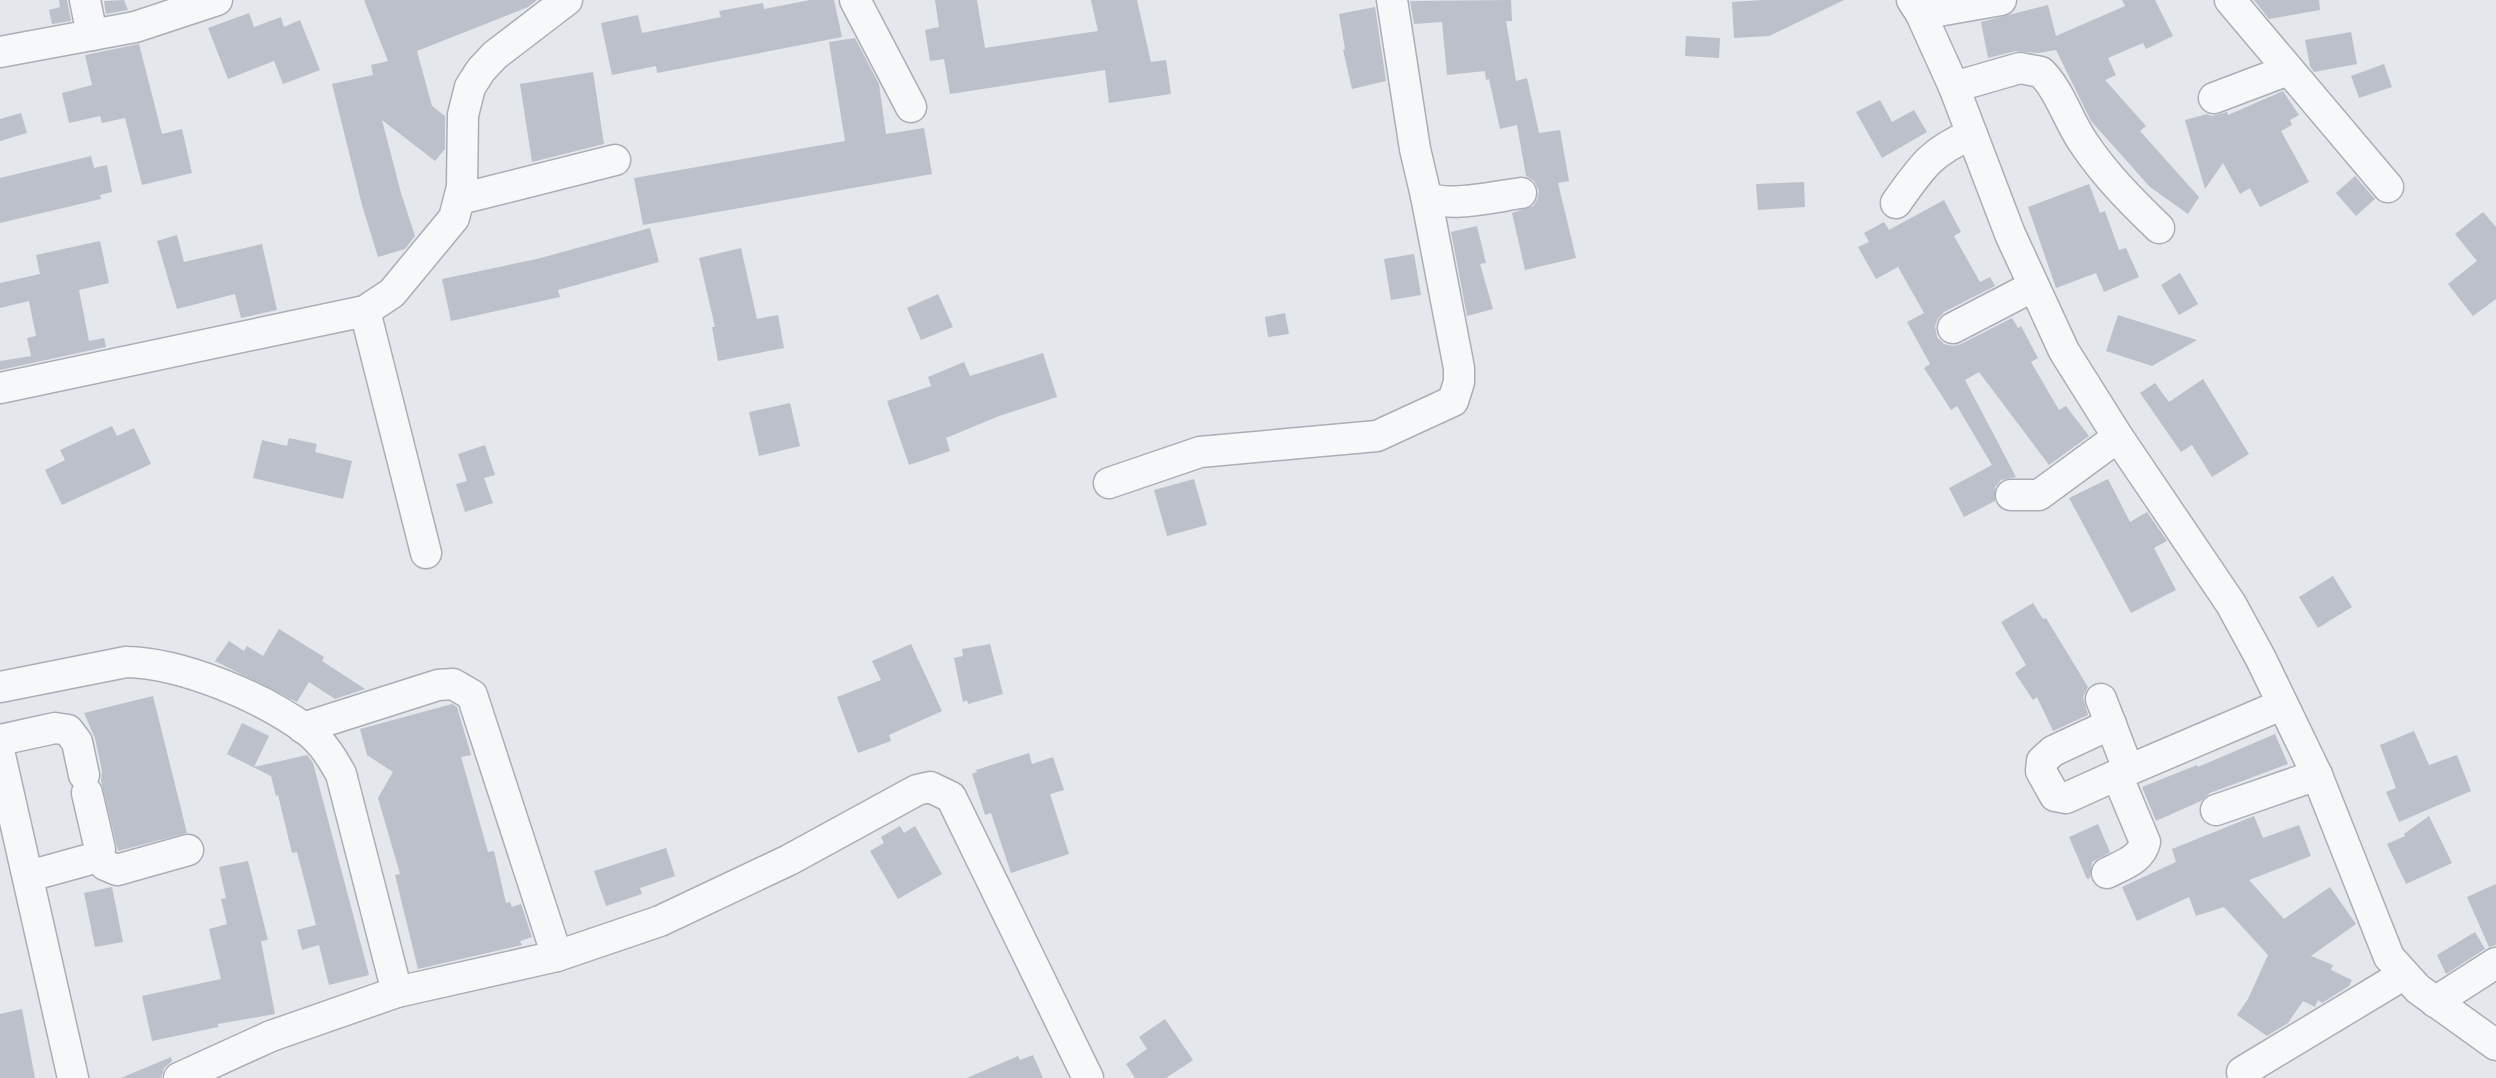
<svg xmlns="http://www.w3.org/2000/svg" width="2496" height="1078" font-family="'Asap Condensed',sans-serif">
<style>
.building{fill:#bbc0ca}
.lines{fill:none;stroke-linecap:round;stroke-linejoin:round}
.minor-casing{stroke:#a9aeb7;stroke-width:33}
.minor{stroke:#f7f8fa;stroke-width:30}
</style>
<rect width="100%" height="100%" fill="#e4e7ec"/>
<g class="building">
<polygon points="59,0 67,0 71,21 52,24 49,10 60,7"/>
<polygon points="124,0 128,10 106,14 104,1"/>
<polygon points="364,0 537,0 528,7 417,51 432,106 445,116 445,149 435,161 382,120 401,193 415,236 405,249 378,257 362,205 332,84 373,75 371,65 388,61"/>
<polygon points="810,0 834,0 842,37 657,73 656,66 612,75 601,23 638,15 642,33 721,17 719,11 763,3 764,9"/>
<polygon points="935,0 977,0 985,48 1098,31 1091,0 1137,0 1151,62 1166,60 1171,94 1109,103 1105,70 950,94 944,59 930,61 925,30 939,27"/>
<polygon points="1511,0 1512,21 1506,21 1516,81 1527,78 1539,133 1560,130 1569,181 1558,183 1576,258 1525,270 1512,213 1533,206 1537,200 1539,191 1534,181 1526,176 1517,125 1500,129 1489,79 1486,80 1485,71 1447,75 1442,22 1414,24 1410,1"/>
<polygon points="1763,0 1844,0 1769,36 1734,38 1732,2"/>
<polygon points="2122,0 2155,0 2173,36 2146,49 2143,43 2108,58 2116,75 2105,80 2146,126 2140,131 2199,197 2188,214 2150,187 2091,121 2056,50 2039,53 2016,51 1988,58 1981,22 2048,5 2056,36 2125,6"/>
<polygon points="2254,0 2319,0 2320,10 2269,19"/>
<polygon points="1375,7 1386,81 1352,89 1343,50 1345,49 1339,14"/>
<polygon points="249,13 254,27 281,17 284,27 300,20 320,70 283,84 274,61 228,79 208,28"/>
<polygon points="2351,32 2357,64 2314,72 2310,66 2305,40"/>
<polygon points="1686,36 1720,38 1719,58 1685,56"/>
<polygon points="855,38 879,84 886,134 924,128 932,174 643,225 634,178 845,141 829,42"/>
<polygon points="139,44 162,134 182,129 192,173 142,185 125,118 102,123 100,116 69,123 62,93 92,85 85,55"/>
<polygon points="2384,64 2392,87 2359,98 2351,76"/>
<polygon points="593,72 604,144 532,162 520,84"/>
<polygon points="2283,91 2299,115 2290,120 2292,125 2281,131 2309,182 2260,207 2250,188 2240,194 2223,163 2205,189 2185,120 2207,114 2212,116 2227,112 2228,115"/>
<polygon points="1880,100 1892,122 1914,110 1927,132 1882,158 1856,112"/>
<polygon points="21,113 27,133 0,141 0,119"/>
<polygon points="91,156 94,168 107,165 112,192 100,195 101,199 0,223 0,178"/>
<polygon points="2355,176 2375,199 2356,216 2336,193"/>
<polygon points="1804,182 1805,207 1758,210 1756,184"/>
<polygon points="2089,184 2100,213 2105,211 2119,250 2126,248 2139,277 2104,292 2096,273 2056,288 2028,207"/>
<polygon points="1944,200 1961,232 1954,236 1980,282 1990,277 1995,286 1944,312 1938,319 1935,326 1937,337 1944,344 1953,346 1961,344 2012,318 2018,328 2021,326 2038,358 2031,362 2059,410 2066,406 2089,436 2049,465 1979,372 1965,380 2016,477 2001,480 1995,487 1995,501 1964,517 1949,488 1992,465 1957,406 1951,410 1924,368 1930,364 1907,322 1924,313 1898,267 1876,279 1858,247 1869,242 1864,233 1884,222 1889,230"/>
<polygon points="2483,212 2496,227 2496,299 2473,316 2448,284 2477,261 2455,234"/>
<polygon points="1477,226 1486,263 1480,264 1493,309 1467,316 1451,232"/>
<polygon points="650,228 659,262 558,290 560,297 451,321 442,279 537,259"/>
<polygon points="177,235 184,262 262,244 277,310 241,318 235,294 177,309 157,241"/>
<polygon points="100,241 109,283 79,290 89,341 104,338 106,347 0,370 0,361 31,356 27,338 36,336 29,301 0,308 0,283 40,274 36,255"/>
<polygon points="741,248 757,319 778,315 784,348 718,361 712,327 715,327 699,258"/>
<polygon points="1414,254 1421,295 1391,300 1384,259"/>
<polygon points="2180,273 2198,304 2179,315 2161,285"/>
<polygon points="938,294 953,327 921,340 907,308"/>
<polygon points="1285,313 1289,334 1268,337 1265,317"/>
<polygon points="2118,315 2197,340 2152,366 2106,351"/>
<polygon points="1043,353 1057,397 999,416 946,438 950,451 909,465 887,401 931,386 928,377 964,362 970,376"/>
<polygon points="2203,379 2249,454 2212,477 2192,445 2181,452 2140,393 2155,383 2169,402"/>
<polygon points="790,403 800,446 759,456 749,412"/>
<polygon points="112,426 117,436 134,428 151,464 62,505 45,470 65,460 60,450"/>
<polygon points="289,438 317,444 315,452 352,461 343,499 253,478 262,440 287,446"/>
<polygon points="485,445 495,475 484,478 493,503 465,512 456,484 467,481 458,454"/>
<polygon points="1194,479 1207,525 1167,536 1154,490"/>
<polygon points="2108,479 2130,522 2147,512 2167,541 2154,548 2176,590 2131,613 2069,498"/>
<polygon points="2333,576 2352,607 2318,628 2299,597"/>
<polygon points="2033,603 2043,619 2046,618 2088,687 2083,697 2088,715 2053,731 2037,697 2033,700 2015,673 2026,665 2001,622"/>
<polygon points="279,629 324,657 322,661 365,689 335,699 309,682 297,702 215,661 229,641 244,651 247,646 263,656"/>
<polygon points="911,644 942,711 889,735 891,741 858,753 837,697 881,680 872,661"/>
<polygon points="990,644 1003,694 968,704 967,700 963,702 954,658 963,656 962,649"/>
<polygon points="153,696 187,833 118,851 101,781 102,771 95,738 84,713"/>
<polygon points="452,704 457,707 471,755 461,757 488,852 494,851 506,903 510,902 512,907 521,904 532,937 520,941 522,945 418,969 395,875 400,874 378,798 393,772 367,755 360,729"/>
<polygon points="242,723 269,736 254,767 307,755 313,763 369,975 329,985 319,945 302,950 297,930 316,925 297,852 292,853 278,795 276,796 271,776 227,754"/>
<polygon points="2414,731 2429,765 2457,755 2471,791 2399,822 2386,792 2396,788 2380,745"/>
<polygon points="2275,734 2288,764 2210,793 2201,801 2156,821 2142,787 2197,765 2198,767"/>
<polygon points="1029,753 1032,764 1053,757 1064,790 1050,794 1069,854 1011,873 991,813 985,815 972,774 977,772 976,770"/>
<polygon points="2254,816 2263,838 2299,825 2311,856 2249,880 2284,919 2330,887 2356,924 2311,956 2333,965 2331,970 2352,980 2349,986 2322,1003 2318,1000 2315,1007 2303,1001 2288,1023 2267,1036 2237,1015 2248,999 2268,955 2224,907 2196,916 2189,897 2137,921 2122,887 2176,862 2172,849"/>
<polygon points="2429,816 2452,863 2406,884 2387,844 2405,836 2404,834"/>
<polygon points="2098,824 2110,852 2092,862 2090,878 2087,879 2069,837"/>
<polygon points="900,826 904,833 915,826 942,874 898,899 870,851 884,843 881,837"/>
<polygon points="666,848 675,876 640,888 642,894 606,906 594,871"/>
<polygon points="248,861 268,940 261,941 275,1014 218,1024 218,1027 152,1041 142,996 221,979 209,929 227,924 221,899 226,898 219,867"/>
<polygon points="2496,884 2496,945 2489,947 2467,897"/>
<polygon points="112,887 123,942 95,947 84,893"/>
<polygon points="2475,932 2485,949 2446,974 2437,955"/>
<polygon points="22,1009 35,1078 0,1078 0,1014"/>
<polygon points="1165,1019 1193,1060 1166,1078 1135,1078 1126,1064 1147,1049 1139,1037"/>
<polygon points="1033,1055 1043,1078 967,1078 1018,1056 1020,1060"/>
<polygon points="171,1057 172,1061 164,1068 161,1078 121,1078"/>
</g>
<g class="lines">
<g class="minor-casing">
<g id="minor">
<polyline points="85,0 92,35"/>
<polyline points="855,0 911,107"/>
<path d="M1392 0 1415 149 1426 196C1445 209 1498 196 1521 193"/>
<polyline points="1912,0 1921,14 1954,87 2010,234 2064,351 2118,437 2231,604 2261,659 2317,775 2389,957 2418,989 2496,1045"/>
<polyline points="2230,0 2388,187"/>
<polyline points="1921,14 2001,0"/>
<polyline points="0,52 135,27 217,0"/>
<path d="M1954 87 2020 68 2041 72C2060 91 2068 120 2083 142 2105 175 2132 202 2159 228"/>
<polyline points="2214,98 2288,70"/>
<polyline points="460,199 615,160"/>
<path d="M1896 203C1922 167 1929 153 1972 134"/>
<polyline points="365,311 426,553"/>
<polyline points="1953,328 2032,287"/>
<polyline points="0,388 365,311 392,293 454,218 462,187 463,115 470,87 481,70 495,55 567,0"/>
<polyline points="1109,483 1200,452 1377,436 1453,401 1459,382 1459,368 1426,196"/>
<polyline points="2011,495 2039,495 2118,437"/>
<path d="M0 687 126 662C182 663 263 697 308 731 323 743 332 758 341 774L397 992"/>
<polyline points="2101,699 2128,769"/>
<polyline points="2111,724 2053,751 2042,761 2041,771 2055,796 2066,798 2117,775"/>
<polyline points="303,728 438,685 453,684 472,695 557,956"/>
<polyline points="0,740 55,728 68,730 77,742 84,775"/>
<polyline points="0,755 73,1078"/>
<polyline points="2216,810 2317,775"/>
<polyline points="98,857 105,865 117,870 188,850"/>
<path d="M2107 873C2122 865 2141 860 2145 842L2117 775 2281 705"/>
<polyline points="29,876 98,857 100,849 87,793"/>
<polyline points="2435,1002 2496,963"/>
<polyline points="2242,1072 2403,975"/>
<polyline points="179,1078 271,1036 397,992 557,956 660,921 789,860 917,790 930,787 951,797 1088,1078"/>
</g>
</g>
<use href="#minor" class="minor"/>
</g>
</svg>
